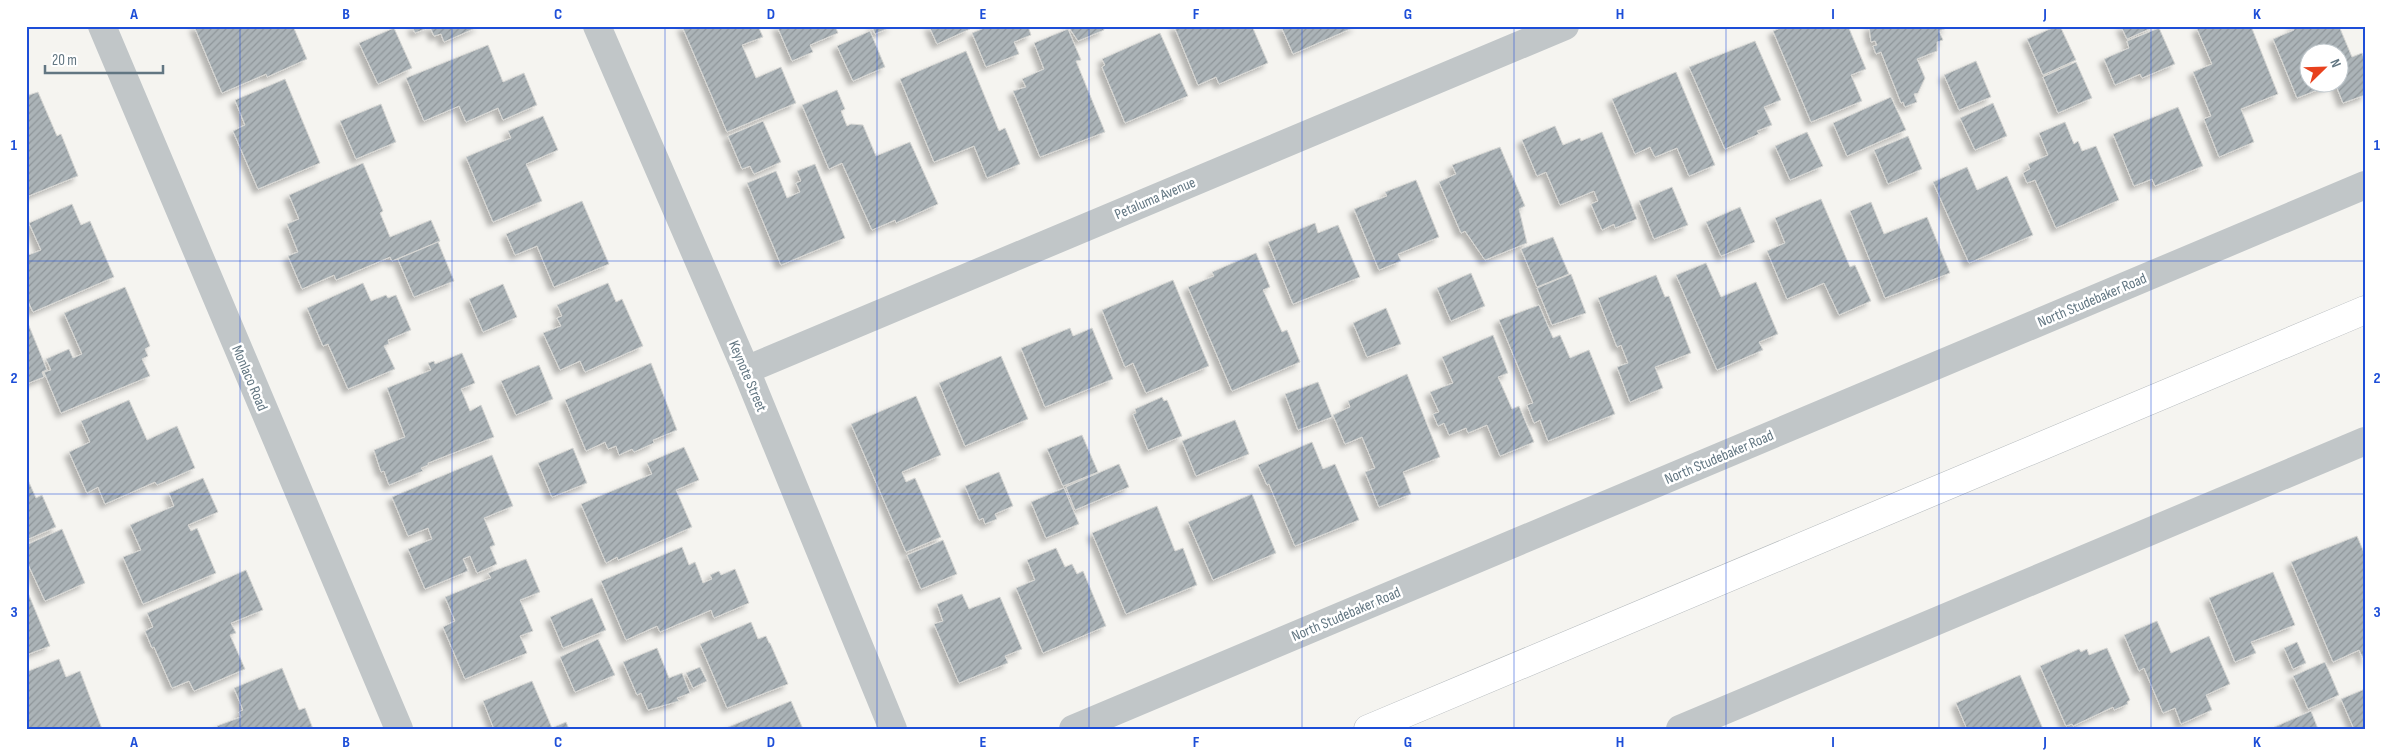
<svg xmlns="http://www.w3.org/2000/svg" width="2391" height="755" font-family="'Sofia Sans Condensed',sans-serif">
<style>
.building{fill:url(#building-hatch);stroke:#d6d6d3;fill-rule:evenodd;filter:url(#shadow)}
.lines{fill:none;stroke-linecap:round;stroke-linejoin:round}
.major-casing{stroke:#b4b9bc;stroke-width:29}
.minor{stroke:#c1c6c8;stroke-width:28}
.major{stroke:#fff;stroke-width:28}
.grid{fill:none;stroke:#1d4ed8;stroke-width:1;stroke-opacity:0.55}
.labels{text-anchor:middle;stroke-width:5;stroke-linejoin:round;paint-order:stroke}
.street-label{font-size:15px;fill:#627682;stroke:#fff}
.neatline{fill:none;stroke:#1d4ed8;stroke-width:2}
.grid-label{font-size:16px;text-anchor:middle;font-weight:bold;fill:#1d4ed8}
</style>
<defs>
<pattern id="building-hatch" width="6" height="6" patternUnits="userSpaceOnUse" patternTransform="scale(1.25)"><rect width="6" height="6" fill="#abb3b7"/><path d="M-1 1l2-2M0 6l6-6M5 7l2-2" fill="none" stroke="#8f969a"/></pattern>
<filter id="shadow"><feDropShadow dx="-4.5" dy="4.5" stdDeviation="2.5" flood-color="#0004"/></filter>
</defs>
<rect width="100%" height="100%" fill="#f5f4f0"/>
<g class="building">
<polygon points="194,26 293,26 307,59 267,77 266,74 222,93"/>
<polygon points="412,26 480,26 444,42 441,34 434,36 430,27 415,33"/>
<polygon points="682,26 758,26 763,37 742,45 756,78 781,67 796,103 727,132"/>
<polygon points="777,26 835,26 838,33 810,45 813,52 792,61"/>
<polygon points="872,26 893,26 875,34"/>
<polygon points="929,26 969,26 970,29 937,44"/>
<polygon points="989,26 1028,26 1031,35 1014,42 1019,54 986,67 972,33"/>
<polygon points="1068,26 1103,26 1104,30 1078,41"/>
<polygon points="1174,26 1252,26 1268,63 1219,84 1216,77 1198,85"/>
<polygon points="1281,26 1357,26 1293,54"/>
<polygon points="1786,26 1848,26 1866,69 1851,75 1862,101 1811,122 1773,31"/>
<polygon points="1869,26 1946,26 1947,28 1939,31 1943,40 1937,42 1937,51 1917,59 1925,78 1918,93 1914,94 1917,102 1905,107 1903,102 1901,103 1881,52 1876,54 1873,46 1877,45 1875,41 1871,42"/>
<polygon points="2057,26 2060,26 2076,60 2043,75 2027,39"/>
<polygon points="2121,26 2156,26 2127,39"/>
<polygon points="2203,26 2251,26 2278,94 2241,109 2254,142 2219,157 2204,119 2211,116 2193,72 2212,64 2197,29"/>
<path d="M2292 26H2339L2352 57 2362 53 2365 61V95L2343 103 2335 83 2297 98 2273 39 2294 30ZM2308 52H2338V82H2308Z"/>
<polygon points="394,28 412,68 378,84 359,43"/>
<polygon points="2159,28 2175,64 2142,78 2140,74 2115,85 2104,59 2129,48 2127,41"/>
<polygon points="1068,29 1081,60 1076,61 1105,132 1040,157 1013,91 1026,87 1022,79 1044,69 1034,43"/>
<polygon points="870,31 885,67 853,81 837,46"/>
<polygon points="1160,33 1188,96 1125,123 1102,67 1105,65 1102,59"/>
<polygon points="1755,41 1781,100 1764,107 1772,125 1757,131 1759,134 1725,149 1689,67"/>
<polygon points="488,45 503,82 524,73 537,105 503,120 498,108 466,122 459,106 424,121 406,78"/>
<polygon points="966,51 999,131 1005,128 1020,164 987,178 974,146 934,162 900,79"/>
<polygon points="1976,61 1991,97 1959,110 1944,75"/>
<polygon points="2076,62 2092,98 2058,113 2043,77"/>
<polygon points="1676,72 1715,165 1689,176 1677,148 1655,157 1650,147 1635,154 1612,99"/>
<polygon points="285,79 320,163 258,189 233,131 245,125 235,100"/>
<polygon points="837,90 845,109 841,111 847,126 851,124 863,125 876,156 910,142 938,204 896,223 895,220 872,230 842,163 829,169 802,105"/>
<polygon points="38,92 57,136 61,134 78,176 26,197 26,96"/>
<polygon points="1891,97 1906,130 1847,156 1833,123"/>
<polygon points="1993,103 2007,136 1975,150 1960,118"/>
<polygon points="381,104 396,142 356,159 340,121"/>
<polygon points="2178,107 2203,166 2155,186 2152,179 2134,186 2113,134"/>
<polygon points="543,116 558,150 526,164 542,201 493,222 466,157 511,138 508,131"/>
<polygon points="763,121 781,162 754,174 750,166 742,169 728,136"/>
<polygon points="2065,122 2074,144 2078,141 2082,151 2096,146 2119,200 2056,228 2035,180 2027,183 2023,173 2030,169 2028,164 2048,155 2039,133"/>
<polygon points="1555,126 1563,145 1580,138 1581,141 1602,132 1637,219 1615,228 1614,224 1602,230 1591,204 1598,201 1594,191 1560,205 1546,172 1537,176 1522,140"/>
<polygon points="1807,132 1823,166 1790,180 1775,146"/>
<polygon points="1908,136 1922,169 1888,184 1874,150"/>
<polygon points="1500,147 1525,206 1519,209 1527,243 1485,260 1465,231 1461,233 1439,182 1456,174 1452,165"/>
<polygon points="363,163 383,211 380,213 390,237 431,220 440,241 392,261 390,257 336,280 334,275 302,289 288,256 298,252 287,224 299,219 289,195"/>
<polygon points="815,164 845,238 781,265 747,183 776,171 787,198 800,192 796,183 801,181 797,171"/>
<polygon points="1967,167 1977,190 2007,176 2033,235 1969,263 1933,182"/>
<polygon points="1416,180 1439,237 1398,254 1401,261 1379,270 1354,209 1387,196 1385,192"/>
<polygon points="1672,187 1688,225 1654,239 1639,201"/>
<polygon points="1821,199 1850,267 1855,265 1871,301 1839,315 1824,283 1787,299 1767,251 1785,243 1775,218"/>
<polygon points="582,201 609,264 554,287 537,246 515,255 506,234"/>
<polygon points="1871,202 1884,234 1927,217 1950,273 1885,298 1850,211"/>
<polygon points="72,204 81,225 90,221 114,277 33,312 26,297 26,256 41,250 29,223"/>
<polygon points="1740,207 1755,242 1721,256 1706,222"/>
<polygon points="1315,223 1318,233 1338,225 1360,277 1293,304 1268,242"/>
<polygon points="1553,237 1569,274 1537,287 1521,249"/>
<polygon points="438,242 454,281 414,297 398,259"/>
<polygon points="1256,253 1270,287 1263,290 1282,332 1287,330 1300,362 1232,391 1188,287 1214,276 1212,272"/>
<polygon points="1706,263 1721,297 1756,282 1778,334 1759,342 1763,350 1717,370 1676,275"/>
<polygon points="1471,273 1485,306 1451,321 1437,288"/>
<polygon points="1571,274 1586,313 1552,325 1537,288"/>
<polygon points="1656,275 1665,297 1669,296 1691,353 1655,367 1663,388 1630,402 1617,367 1628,363 1621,345 1617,347 1598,298"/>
<polygon points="1173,280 1209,366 1146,393 1133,363 1125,367 1102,310"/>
<polygon points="363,283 371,301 386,295 388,298 396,295 411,330 388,340 389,344 384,346 395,369 348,389 328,344 323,346 307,308"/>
<polygon points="608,283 616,302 622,299 643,346 585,372 580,361 560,370 543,333 561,326 557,318 562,316 557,305"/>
<polygon points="503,284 517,317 483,332 469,299"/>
<polygon points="125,287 150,346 145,349 148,356 142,359 150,376 61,413 44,372 51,370 46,359 69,349 73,358 82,354 64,313"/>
<polygon points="1539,305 1553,338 1560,335 1570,358 1589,350 1615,414 1548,441 1540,420 1534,423 1527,405 1533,403 1499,320"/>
<polygon points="1386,308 1401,344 1367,357 1353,323"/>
<polygon points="27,321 47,370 42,372 44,377 26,384"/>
<polygon points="1070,328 1073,336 1092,328 1113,379 1045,407 1021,348"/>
<polygon points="1493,335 1508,373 1498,377 1512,409 1519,406 1534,442 1500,456 1487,425 1468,433 1466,428 1449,435 1444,423 1438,426 1433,414 1439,412 1430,392 1453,383 1442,357"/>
<polygon points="462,353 475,383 461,389 470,411 481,405 494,437 428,463 428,465 421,468 423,471 389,485 384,471 381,472 374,450 405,437 387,388 431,370 428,363 434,361 435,364"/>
<polygon points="1001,356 1028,419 965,446 939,383"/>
<polygon points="651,363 677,430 653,440 654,443 634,452 632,449 619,455 616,446 608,449 605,442 586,451 565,400"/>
<polygon points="539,365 553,399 516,415 501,381"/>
<polygon points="1407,374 1440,457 1403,472 1411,494 1379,507 1365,472 1375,468 1362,437 1345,444 1333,415 1350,407 1348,401"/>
<polygon points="1318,382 1332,417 1298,430 1285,394"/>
<polygon points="916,396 941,455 902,472 906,482 915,478 941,537 906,552 851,424"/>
<polygon points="1162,397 1164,401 1167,400 1182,436 1148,450 1133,414 1136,413 1135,409"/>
<polygon points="129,400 147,440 177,426 195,468 157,485 155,482 105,504 98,487 87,493 69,452 90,442 81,421"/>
<polygon points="1235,420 1249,454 1196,476 1182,441"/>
<polygon points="1082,435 1098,472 1063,486 1047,449"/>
<polygon points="1312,442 1323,469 1335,464 1359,520 1295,546 1269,484 1267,485 1258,465"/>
<polygon points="684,447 699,480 676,490 692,527 618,560 617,557 606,563 581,504 652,474 647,463"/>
<polygon points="573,448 587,483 552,497 538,463"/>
<polygon points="492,455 513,506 484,518 495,545 490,547 497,564 477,573 470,556 463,559 468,571 425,589 408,549 432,539 428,528 408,536 392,497"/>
<polygon points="1119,464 1129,487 1075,510 1066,487"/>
<polygon points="999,472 1013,506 995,514 997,519 985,524 983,518 979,520 965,486"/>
<polygon points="203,478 218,512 188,525 191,531 197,528 216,573 143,604 123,557 141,550 130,525 174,506 169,493"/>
<polygon points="28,480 36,498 42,495 56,527 26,540 26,481"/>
<polygon points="1064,488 1079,524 1046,538 1031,502"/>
<polygon points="1252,494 1276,553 1213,580 1188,522"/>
<polygon points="1157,506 1175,551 1183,548 1197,585 1126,614 1092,533"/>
<polygon points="62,529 85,583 45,601 26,560 26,545"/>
<polygon points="2357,536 2365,555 2365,662 2359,650 2333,662 2291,562"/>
<polygon points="943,540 957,574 921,589 907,555"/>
<polygon points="682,547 689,565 695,562 703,583 712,579 710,575 719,571 721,575 735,569 749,603 714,618 711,610 660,632 657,626 626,640 601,581"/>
<polygon points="1056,548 1065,567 1072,564 1077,574 1083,571 1106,626 1043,653 1016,588 1035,580 1027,560"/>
<polygon points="526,559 540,592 520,600 533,631 520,636 527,653 465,679 443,627 455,621 445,597 491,578 488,573"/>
<polygon points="246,570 263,610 231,623 236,633 230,635 245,669 194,691 189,681 172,688 154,647 152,648 145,631 153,627 147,613"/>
<polygon points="2273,572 2295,625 2251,642 2256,653 2235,662 2209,598"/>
<polygon points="26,588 50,646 26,655"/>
<polygon points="962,594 969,609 1000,597 1022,649 1005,656 1008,663 959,683 934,624 943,621 937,604"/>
<polygon points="592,598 606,630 563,648 550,617"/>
<polygon points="2157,621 2171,653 2209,636 2230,684 2206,695 2212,710 2181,724 2175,708 2163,713 2144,668 2139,671 2124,635"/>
<polygon points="751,622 758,639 766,636 769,643 770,643 788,684 727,708 700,644"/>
<polygon points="598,639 615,675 575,692 560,657"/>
<polygon points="2297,642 2306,663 2293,669 2284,648"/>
<polygon points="657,648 669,678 682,673 690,693 677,698 679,701 648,710 641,693 637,695 623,662"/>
<polygon points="2107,648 2130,700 2127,702 2128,704 2114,710 2113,707 2073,726 2072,724 2066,726 2040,666 2079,649 2081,652 2087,649 2089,655"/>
<polygon points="59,659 66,677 80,671 102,729 26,729 26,672"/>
<polygon points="2325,662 2339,695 2308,709 2293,676"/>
<polygon points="700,667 707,681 693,688 686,673"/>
<polygon points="282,668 299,710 305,708 313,729 218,729 217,726 241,717 239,712 243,710 234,688"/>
<polygon points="2020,675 2043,729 1967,729 1956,703"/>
<polygon points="532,681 552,728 566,722 569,729 494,729 483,701"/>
<polygon points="2365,689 2365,729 2354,729 2341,699"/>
<polygon points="791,701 803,729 726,729 726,728"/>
<polygon points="2311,711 2318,729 2270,729"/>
</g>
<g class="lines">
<g class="major-casing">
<polyline id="major" points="1368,729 2365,310"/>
</g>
<g class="minor">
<polyline points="102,26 399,729"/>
<polyline points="597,26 746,370 893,729"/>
<polyline points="746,370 1565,26"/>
<polyline points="1073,729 2365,185"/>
<polyline points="1680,729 2365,441"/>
</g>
<use href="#major" class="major"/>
</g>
<path class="grid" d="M240 26V729M452 26V729M665 26V729M877 26V729M1089 26V729M1302 26V729M1514 26V729M1726 26V729M1939 26V729M2151 26V729M26 261H2365M26 494H2365"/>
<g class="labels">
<g class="street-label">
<text transform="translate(1155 198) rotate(-23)" y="5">Petaluma Avenue</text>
<text transform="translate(2092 300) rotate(-23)" y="5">North Studebaker Road</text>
<text transform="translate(748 376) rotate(67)" y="5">Keynote Street</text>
<text transform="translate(250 378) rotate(67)" y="5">Monlaco Road</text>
<text transform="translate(1719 457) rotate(-23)" y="5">North Studebaker Road</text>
<text transform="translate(1346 614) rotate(-23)" y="5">North Studebaker Road</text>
</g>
</g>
<rect width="2391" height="755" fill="none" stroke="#ffffff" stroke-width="55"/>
<g transform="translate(2324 68) rotate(67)"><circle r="24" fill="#ffffff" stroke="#c0c8cd"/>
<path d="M0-4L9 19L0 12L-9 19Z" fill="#e8411d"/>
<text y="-8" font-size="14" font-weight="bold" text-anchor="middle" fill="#627682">N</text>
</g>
<path d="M45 65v8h118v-8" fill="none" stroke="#627682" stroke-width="2.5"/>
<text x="52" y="65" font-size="15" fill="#627682" stroke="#ffffff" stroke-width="4" paint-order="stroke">20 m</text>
<rect x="28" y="28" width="2336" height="700" class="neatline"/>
<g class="grid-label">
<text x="134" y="19">A</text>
<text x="346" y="19">B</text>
<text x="558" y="19">C</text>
<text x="771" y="19">D</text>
<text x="983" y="19">E</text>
<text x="1196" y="19">F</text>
<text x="1408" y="19">G</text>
<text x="1620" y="19">H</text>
<text x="1833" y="19">I</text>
<text x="2045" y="19">J</text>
<text x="2257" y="19">K</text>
<text x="14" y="150">1</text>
<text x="2377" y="150">1</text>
<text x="14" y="383">2</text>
<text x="2377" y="383">2</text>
<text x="14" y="617">3</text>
<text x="2377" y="617">3</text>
<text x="134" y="747">A</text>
<text x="346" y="747">B</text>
<text x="558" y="747">C</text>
<text x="771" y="747">D</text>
<text x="983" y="747">E</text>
<text x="1196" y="747">F</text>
<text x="1408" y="747">G</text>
<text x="1620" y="747">H</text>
<text x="1833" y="747">I</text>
<text x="2045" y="747">J</text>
<text x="2257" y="747">K</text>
</g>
</svg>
